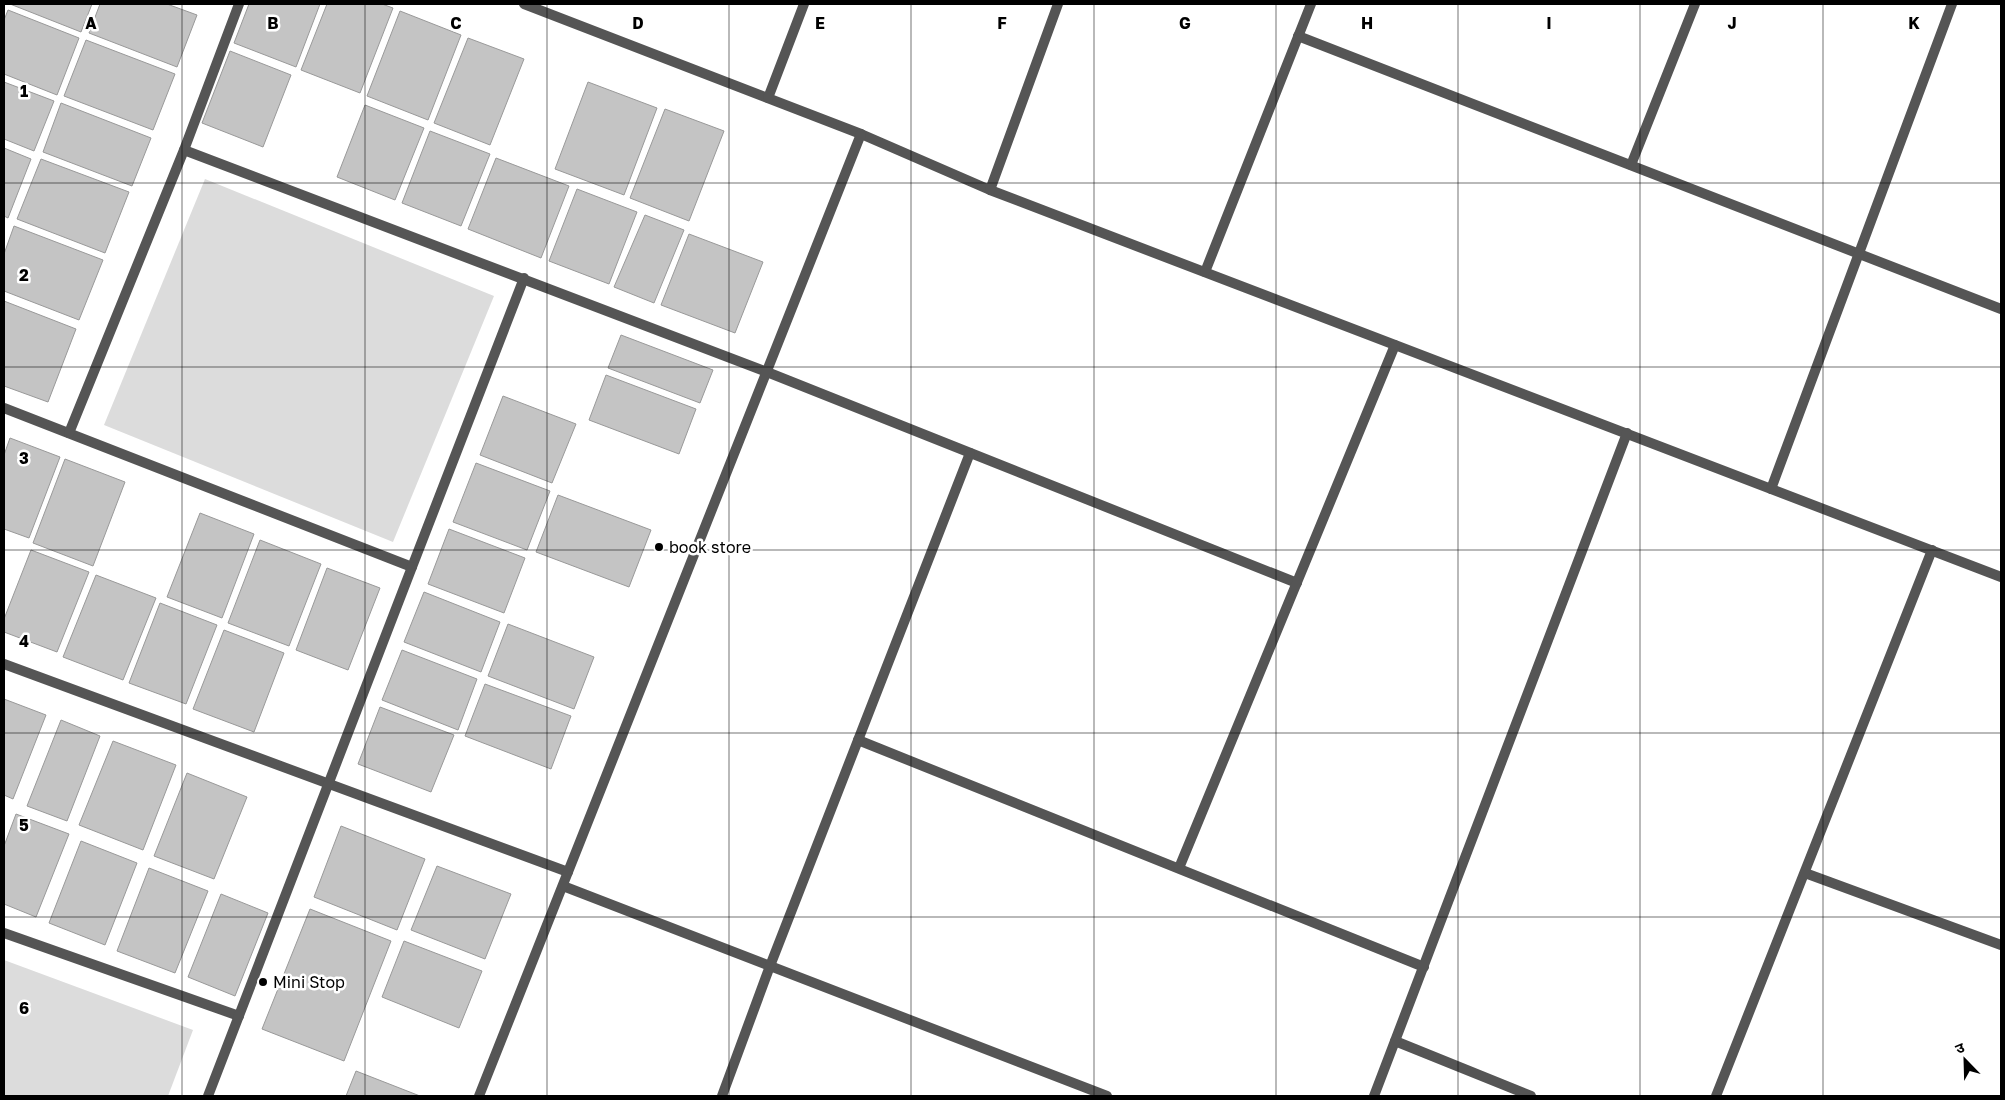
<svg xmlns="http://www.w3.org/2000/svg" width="2005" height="1100" font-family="'Golos Text','Noto Sans Devanagari',sans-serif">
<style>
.green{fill:#dcdcdc}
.building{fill:#c4c4c4;stroke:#999}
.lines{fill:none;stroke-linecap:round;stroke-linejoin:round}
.minor{stroke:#555;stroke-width:10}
.grid{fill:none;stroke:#000;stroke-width:1;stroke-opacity:0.55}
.poi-dot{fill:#000;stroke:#fff;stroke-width:2}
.labels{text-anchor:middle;stroke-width:5;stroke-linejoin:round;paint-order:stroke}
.poi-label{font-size:16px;fill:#000;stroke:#fff;text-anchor:start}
.grid-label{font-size:16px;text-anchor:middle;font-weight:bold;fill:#000;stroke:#fff;stroke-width:5;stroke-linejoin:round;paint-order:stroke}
</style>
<rect width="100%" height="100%" fill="#fff"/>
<g class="green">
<polygon points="205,179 494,296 393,542 104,425"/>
<polygon points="4,960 193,1030 168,1096 4,1096"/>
</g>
<g class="building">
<polygon points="10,4 92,4 81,32"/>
<polygon points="100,4 167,4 197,15 177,67 89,33"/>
<polygon points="249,4 320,4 296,67 234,43"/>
<polygon points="327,4 382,4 393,8 360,93 301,70"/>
<polygon points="8,10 79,38 57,95 4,74 4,20"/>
<polygon points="400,11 461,35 428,120 367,96"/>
<polygon points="468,38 524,59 490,145 434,123"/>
<polygon points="86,40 175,74 153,130 64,96"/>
<polygon points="230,51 291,75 263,147 202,123"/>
<polygon points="4,82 54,101 34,151 4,139"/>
<polygon points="588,82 657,108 624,195 555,169"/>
<polygon points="61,103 151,138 132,186 43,152"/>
<polygon points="365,105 424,128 395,200 337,177"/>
<polygon points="665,109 724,131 689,221 630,198"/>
<polygon points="430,131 490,154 461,226 402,203"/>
<polygon points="4,148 31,159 8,218 4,216"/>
<polygon points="496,158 569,186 541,258 468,229"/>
<polygon points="41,159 129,192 105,253 17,219"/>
<polygon points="577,189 637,212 609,284 549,261"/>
<polygon points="645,215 684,230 654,303 614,287"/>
<polygon points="14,226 103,260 79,320 4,291 4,254"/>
<polygon points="689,234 763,262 735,333 661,305"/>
<polygon points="4,301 76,329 48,402 4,386"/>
<polygon points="621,335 713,370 700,403 608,368"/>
<polygon points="606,375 696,409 679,454 589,420"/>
<polygon points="503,396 576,424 552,483 480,455"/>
<polygon points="10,438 60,457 29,538 4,529 4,455"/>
<polygon points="65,459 125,482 93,566 33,543"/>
<polygon points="476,463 550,491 527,550 453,522"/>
<polygon points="558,495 651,530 629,587 536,552"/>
<polygon points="200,513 254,534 222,618 167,597"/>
<polygon points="449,529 525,558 504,613 428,584"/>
<polygon points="260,540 321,564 289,646 228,623"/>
<polygon points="31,550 89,572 57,652 4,632 4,619"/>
<polygon points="327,568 380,588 348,670 296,650"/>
<polygon points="96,575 156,598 123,680 63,657"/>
<polygon points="424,592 500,622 481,672 404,642"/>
<polygon points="160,603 217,625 186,704 129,683"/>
<polygon points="508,624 594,657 574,709 488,676"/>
<polygon points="224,630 284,653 254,732 193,709"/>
<polygon points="402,650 477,679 458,730 382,700"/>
<polygon points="485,684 571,716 551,769 465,736"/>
<polygon points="4,699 46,715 13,799 4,795"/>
<polygon points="380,707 454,735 431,792 358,764"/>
<polygon points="61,720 100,736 67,821 27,806"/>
<polygon points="113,741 176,765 143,850 79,825"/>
<polygon points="187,773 247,797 214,879 154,856"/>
<polygon points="16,814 69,834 36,917 4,904 4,846"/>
<polygon points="341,826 425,859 397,930 314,897"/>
<polygon points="81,841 137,863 105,945 49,923"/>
<polygon points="437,866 511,894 485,959 411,930"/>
<polygon points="149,868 208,891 175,973 117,951"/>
<polygon points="221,894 268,913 235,996 188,977"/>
<polygon points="310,909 391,941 344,1061 262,1029"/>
<polygon points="404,941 482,971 459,1028 382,997"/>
<polygon points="356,1071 420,1096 346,1096"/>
</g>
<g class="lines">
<g class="minor">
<polyline points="524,4 861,134 990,190 2001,577"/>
<polyline points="1298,36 2001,309"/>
<polyline points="768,98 804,4"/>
<polyline points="184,150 239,4"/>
<polyline points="1631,165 1695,4"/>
<polyline points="990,190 1058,4"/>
<polyline points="1205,272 1311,4"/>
<polyline points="4,408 412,567 524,278"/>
<polyline points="69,433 184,150 767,372 1297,583"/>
<polyline points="1771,489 1952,4"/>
<polyline points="4,664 568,872"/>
<polyline points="858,740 1424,967"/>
<polyline points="1179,868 1395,345"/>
<polyline points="1805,873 2001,945"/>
<polyline points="563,886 1107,1096"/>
<polyline points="4,933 239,1016"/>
<polyline points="1395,1041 1531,1096"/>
<polyline points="208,1096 412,567"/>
<polyline points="479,1096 861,134"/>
<polyline points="722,1096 770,966 970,453"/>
<polyline points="1374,1096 1627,433"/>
<polyline points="1716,1096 1932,550"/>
</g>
</g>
<path class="grid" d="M182 4V1096M365 4V1096M547 4V1096M729 4V1096M911 4V1096M1094 4V1096M1276 4V1096M1458 4V1096M1640 4V1096M1823 4V1096M4 183H2001M4 367H2001M4 550H2001M4 733H2001M4 917H2001"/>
<g class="poi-dot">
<circle cx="659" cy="547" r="5"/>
<circle cx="263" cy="982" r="5"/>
</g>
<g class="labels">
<g class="poi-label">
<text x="669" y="553">book store</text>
<text x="273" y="988">Mini Stop</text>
</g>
</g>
<g class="grid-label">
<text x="91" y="29">A</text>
<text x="273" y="29">B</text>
<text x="456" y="29">C</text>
<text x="638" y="29">D</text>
<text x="820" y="29">E</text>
<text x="1002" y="29">F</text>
<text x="1185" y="29">G</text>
<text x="1367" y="29">H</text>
<text x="1549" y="29">I</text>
<text x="1732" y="29">J</text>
<text x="1914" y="29">K</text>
<text x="24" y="97">1</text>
<text x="24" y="281">2</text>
<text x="24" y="464">3</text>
<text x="24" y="647">4</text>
<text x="24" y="831">5</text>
<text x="24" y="1014">6</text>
</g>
<rect width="2005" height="1100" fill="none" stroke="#000000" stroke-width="10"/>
<g transform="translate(1965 1060) rotate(337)" stroke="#ffffff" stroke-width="4" paint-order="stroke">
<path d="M0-4L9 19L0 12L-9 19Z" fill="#000000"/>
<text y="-8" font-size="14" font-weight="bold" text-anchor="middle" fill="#000000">उ</text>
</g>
</svg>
